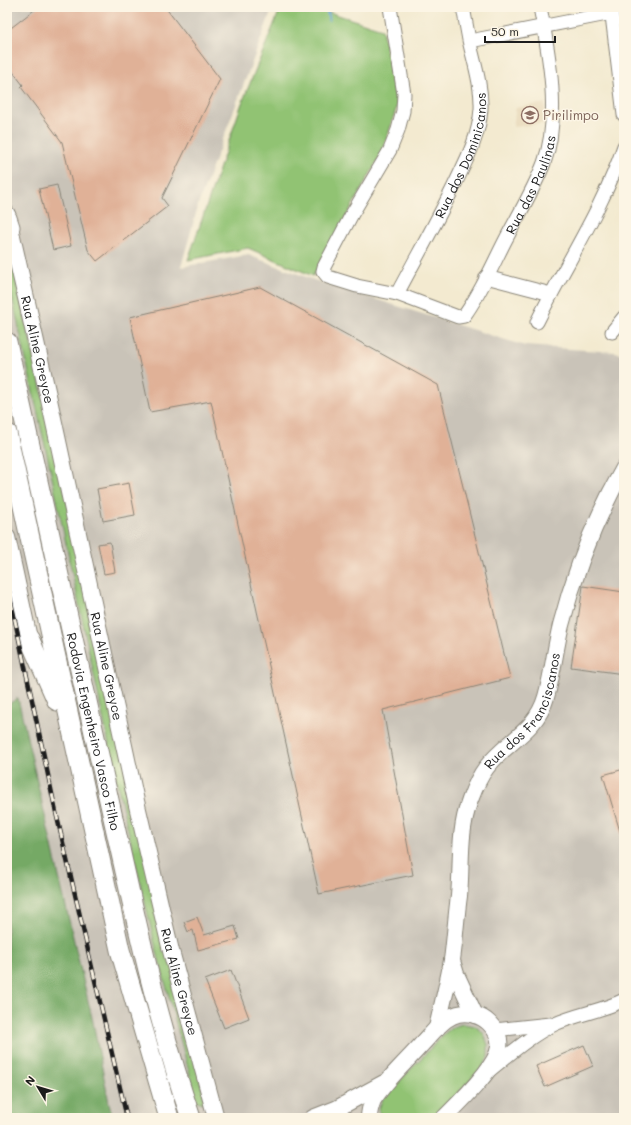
<svg xmlns="http://www.w3.org/2000/svg" width="631" height="1125" font-family="Mali,sans-serif">
<style>
.built{fill:#e8d9ba}
.industrial{fill:#c9c3b8}
.green{fill:#91c373;stroke:#567048}
.forest{fill:#74a965;stroke:#486240}
.lines{fill:none;stroke-linecap:round;stroke-linejoin:round}
.stream{stroke:#5da0d1;stroke-width:3}
.building{fill:#e0b197}
.minor-casing{stroke:#888376;stroke-width:15}
.major-casing{stroke:#888376;stroke-width:18}
.highway-casing{stroke:#888376;stroke-width:21}
.minor{stroke:#fff;stroke-width:13}
.major{stroke:#fff;stroke-width:16}
.highway{stroke:#fff;stroke-width:19}
.rail-casing{stroke:#1c1c1c;stroke-width:4.5}
.rail{stroke:#fcf5e5;stroke-width:3;stroke-dasharray:9;stroke-linecap:butt}
.labels{text-anchor:middle;stroke-width:3;stroke-linejoin:round;paint-order:stroke}
.education-label{font-size:13px;fill:#785e54;stroke:#fcf5e5;text-anchor:start}
.street-label{font-size:13px;fill:#1c1c1c;stroke:#fcf5e5}
</style>
<rect width="100%" height="100%" fill="#fcf5e5"/>
<filter id="ink" filterUnits="userSpaceOnUse"><feTurbulence type="fractalNoise" baseFrequency=".025" numOctaves="2"/><feDisplacementMap in="SourceGraphic" scale="8" xChannelSelector="R" yChannelSelector="G"/><feConvolveMatrix kernelMatrix="1 2 1 2 8 2 1 2 1" color-interpolation-filters="sRGB"/></filter>
<filter id="wash" filterUnits="userSpaceOnUse"><feTurbulence type="fractalNoise" baseFrequency=".012" numOctaves="4" result="noise"/><feDisplacementMap in="SourceGraphic" scale="16" xChannelSelector="R" yChannelSelector="G"/><feGaussianBlur stdDeviation="0.9" result="paint"/><feColorMatrix in="noise" values="0 0 0 0 0 0 0 0 0 0 0 0 0 0 0 0 0 1.4 0 .05"/><feComposite in="paint" operator="in"/></filter>
<g filter="url(#wash)">
<rect width="100%" height="100%" fill="#f3ead0"/>
<polygon class="built" points="545,103 547,123 513,127 516,108"/>
<polygon class="industrial" points="7,7 273,7 199,202 181,267 248,255 314,280 525,346 615,352 624,355 624,1118 7,1118"/>
<g class="green">
<polygon points="281,7 313,7 382,29 397,106 383,151 313,276 248,248 188,260 242,103"/>
<polygon points="7,240 205,1102 203,1103 197,1101 154,941 117,783 51,473 7,274"/>
<polygon points="463,1024 475,1026 484,1034 488,1045 488,1057 482,1068 434,1118 380,1118 379,1109 382,1100 444,1034 453,1027"/>
</g>
<polygon class="forest" points="18,698 62,890 93,1022 112,1118 7,1118 7,705"/>
<g class="lines">
<polyline class="stream" points="327,7 329,20"/>
</g>
<g id="blocks">
<g class="building">
<polygon points="38,7 165,7 220,79 162,198 168,206 97,261 88,250 62,142 21,87 23,85 7,64 7,31"/>
<polygon points="57,185 71,246 53,250 39,189"/>
<polygon points="260,287 438,385 510,678 383,710 413,875 319,894 211,401 150,412 130,317"/>
<polygon points="129,483 135,515 103,521 97,489"/>
<polygon points="110,542 115,572 104,574 98,544"/>
<polygon points="583,586 624,592 624,674 571,667"/>
<polygon points="624,769 624,838 622,838 603,775"/>
<polygon points="197,917 204,935 235,926 239,939 198,950 193,930 188,932 184,922"/>
<polygon points="231,970 249,1018 224,1028 205,980"/>
<polygon points="584,1045 593,1066 545,1087 536,1066"/>
</g>
</g>
</g>
<g filter="url(#ink)">
<use href="#blocks" fill-opacity="0" stroke="#888376" stroke-width="1"/>
<g class="lines">
<g class="minor-casing">
<g id="minor">
<path id="s1" d="M390 7 404 94 403 111 398 130 390 150 352 214 324 267 323 271 328 277 357 286 397 294 458 317 464 316C481 293 493 264 506 239 519 214 534 189 544 163 561 117 549 54 540 7"/>
<polyline points="611,7 624,115"/>
<polyline points="470,41 612,13"/>
<polyline points="486,277 551,294"/>
<path id="s2" d="M397 294C416 258 436 223 454 186 466 161 479 137 481 109 482 86 474 62 469 40 467 29 465 18 463 7"/>
<path d="M537 322C566 263 603 208 624 146"/>
<polyline points="612,332 624,317"/>
<polyline points="495,1030 550,1024"/>
<path d="M490 1070C510 1054 531 1035 555 1024 577 1014 602 1011 624 1000"/>
</g>
</g>
<g class="major-casing">
<g id="major">
<path id="s3" d="M7 214 48 395 136 801 171 951 216 1118"/>
<polyline points="7,537 29,638"/>
<polyline points="452,961 456,974 475,1015"/>
<path id="s4" d="M437 1028C442 1005 448 983 452 960 455 939 456 917 459 896 462 864 458 832 470 800 474 789 479 777 486 768 506 741 536 732 546 697 553 673 555 649 561 625 575 571 596 517 624 468"/>
<polyline points="313,1118 336,1109 384,1083"/>
<path d="M369 1118C369 1113 371 1105 373 1100 386 1080 405 1063 421 1045 429 1037 437 1026 447 1019 450 1017 454 1015 458 1014 468 1012 481 1015 489 1023 495 1029 501 1037 499 1047 497 1067 459 1103 444 1118"/>
</g>
</g>
<g class="highway-casing">
<g id="highway">
<polyline points="7,218 10,227"/>
<path id="s5" d="M7 342C41 494 74 647 109 800 133 906 155 1014 191 1118"/>
<polyline points="7,433 120,950 169,1118"/>
<polyline points="29,638 57,701"/>
</g>
</g>
<use href="#minor" class="minor"/>
<use href="#major" class="major"/>
<use href="#highway" class="highway"/>
<g class="rail-casing">
<polyline id="rail" points="7,583 57,817 127,1118"/>
</g>
<use href="#rail" class="rail"/>
</g>
</g>
<defs>
<g id="school-ring" transform="scale(0.9)"><circle r="9.5" fill="#fcf5e5" stroke="#8d6e63" stroke-width="1.5"/><path d="M0-5L7-2L0 1L-7-2ZM-4 1L0 2.5L4 1V4Q0 6-4 4Z" fill="#8d6e63"/></g>
</defs>
<g fill-rule="evenodd">
<use href="#school-ring" x="530" y="115"/>
</g>
<g class="labels">
<g class="education-label">
<text x="543" y="120">Pirilimpo</text>
</g>
<g class="street-label">
<text dy="5" stroke="none"><textPath href="#s2" startOffset="154">Rua dos Dominicanos</textPath></text>
<text dy="5" stroke="none"><textPath href="#s1" startOffset="583">Rua das Paulinas</textPath></text>
<text dy="5" stroke="none"><textPath href="#s3" startOffset="139">Rua Aline Greyce</textPath></text>
<text dy="5" stroke="none"><textPath href="#s3" startOffset="463">Rua Aline Greyce</textPath></text>
<text dy="5" stroke="none"><textPath href="#s4" startOffset="337">Rua dos Franciscanos</textPath></text>
<text dy="5" stroke="none"><textPath href="#s5" startOffset="399">Rodovia Engenheiro Vasco Filho</textPath></text>
<text dy="5" stroke="none"><textPath href="#s3" startOffset="787">Rua Aline Greyce</textPath></text>
</g>
</g>
<rect width="631" height="1125" fill="none" stroke="#fcf5e5" stroke-width="24"/>
<g transform="translate(38 1087) rotate(308)" stroke="#fcf5e5" stroke-width="3" paint-order="stroke">
<path d="M0-3L7 15L0 10L-7 15Z" fill="#1c1c1c"/>
<text y="-6" font-size="11" font-weight="bold" text-anchor="middle" fill="#1c1c1c">N</text>
</g>
<path d="M485 36v6h70v-6" fill="none" stroke="#1c1c1c" stroke-width="2"/>
<text x="491" y="36" font-size="12" fill="#1c1c1c" stroke="#fcf5e5" stroke-width="3" paint-order="stroke">50 m</text>
</svg>
